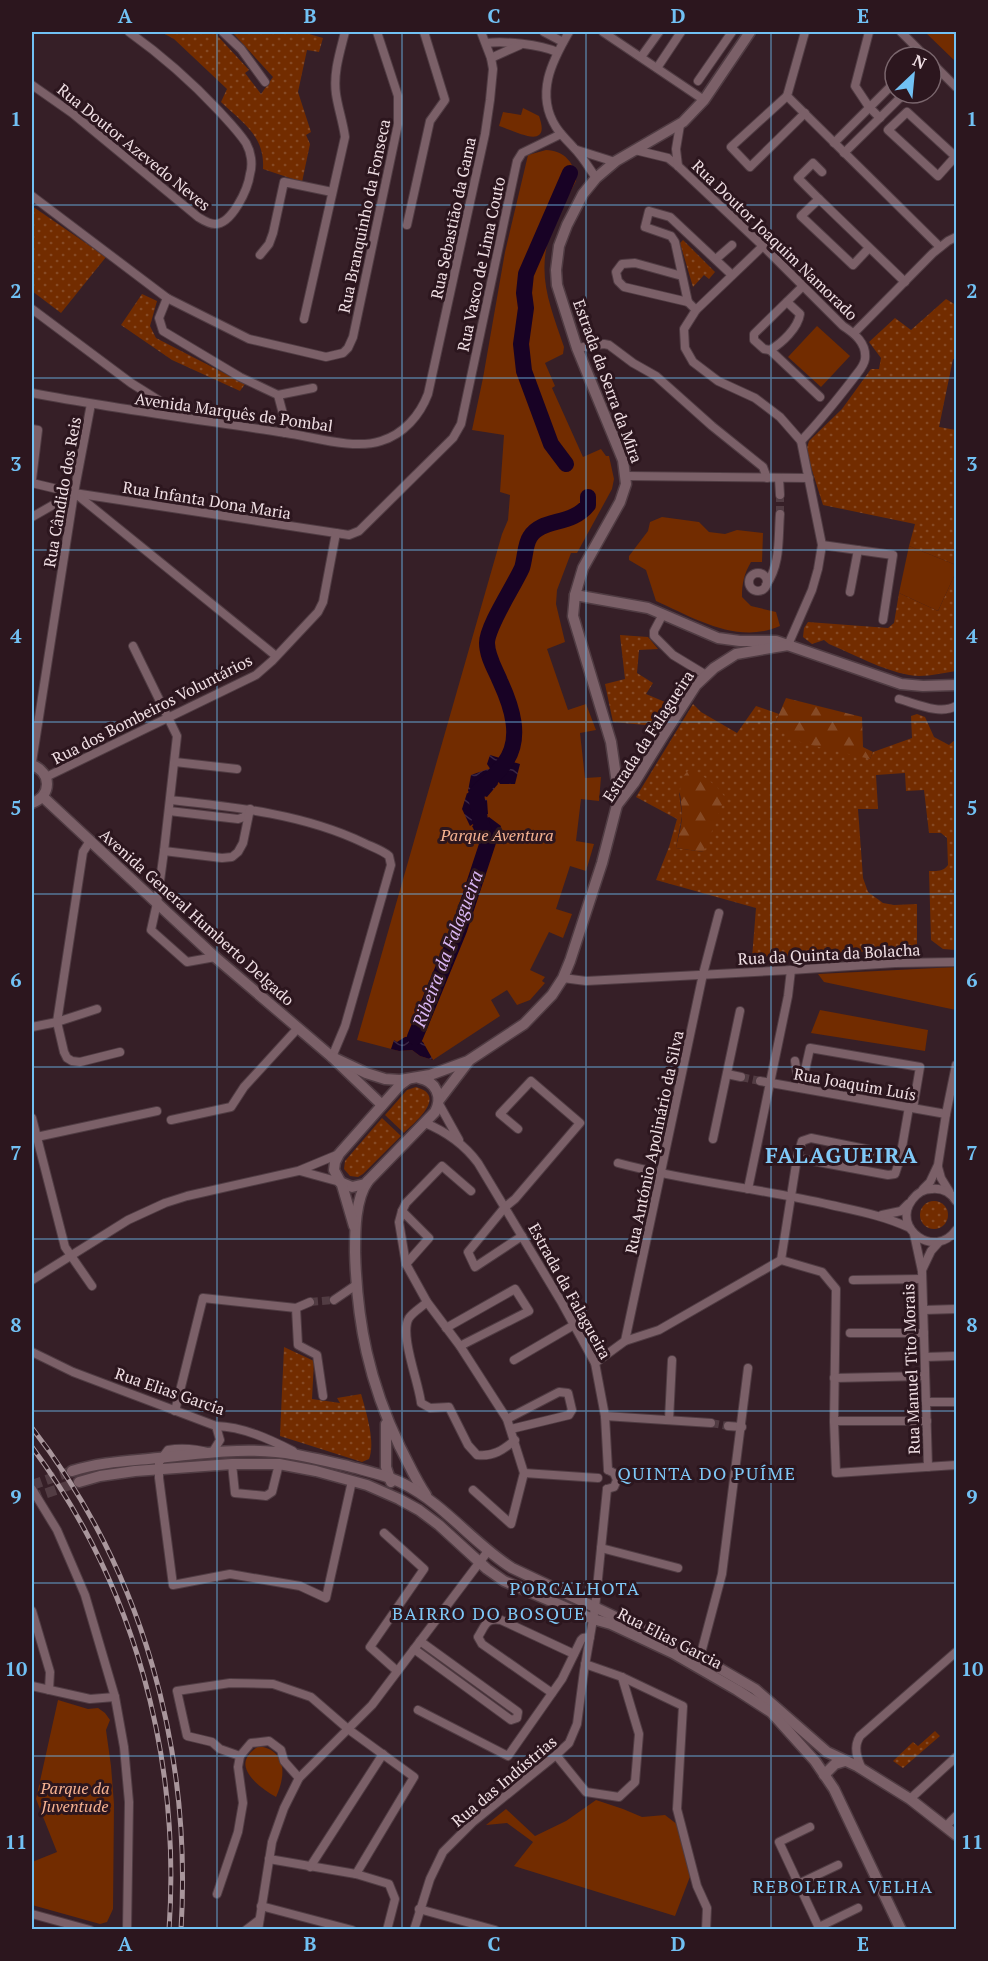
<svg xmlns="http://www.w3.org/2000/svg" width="988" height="1961" font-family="'PT Serif',serif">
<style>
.grass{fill:url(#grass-dots);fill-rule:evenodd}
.forest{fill:url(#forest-firs)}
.green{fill:#722c00}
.water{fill:url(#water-waves)}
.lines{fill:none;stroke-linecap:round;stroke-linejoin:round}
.river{stroke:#180225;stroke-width:16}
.street-tunnel{stroke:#523c43;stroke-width:8;stroke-dasharray:8 4;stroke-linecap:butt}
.secondary-tunnel{stroke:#523c43;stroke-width:10;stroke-dasharray:10 5;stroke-linecap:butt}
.street-casing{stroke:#503c43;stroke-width:10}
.secondary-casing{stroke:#503c43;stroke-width:13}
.street{stroke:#7b6068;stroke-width:8}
.secondary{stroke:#7b6068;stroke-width:10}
.rail-casing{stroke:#a9969c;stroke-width:5}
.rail{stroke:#2c161e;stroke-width:3;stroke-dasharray:9;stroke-linecap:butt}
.grid{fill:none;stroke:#71c1f4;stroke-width:1.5;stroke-opacity:0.55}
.labels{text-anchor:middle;stroke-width:6;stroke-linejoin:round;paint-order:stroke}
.street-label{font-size:16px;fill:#f0dfe4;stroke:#2c161e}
.park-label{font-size:16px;font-style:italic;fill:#f7b392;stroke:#2c161e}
.water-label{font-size:18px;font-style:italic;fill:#dab7f4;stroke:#2c161e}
.neighbourhood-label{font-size:18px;letter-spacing:1.5px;fill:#7fc9f8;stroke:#2c161e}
.district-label{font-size:22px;font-weight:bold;letter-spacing:1.5px;fill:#7fc9f8;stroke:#2c161e}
.neatline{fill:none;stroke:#71c1f4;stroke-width:2}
.grid-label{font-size:20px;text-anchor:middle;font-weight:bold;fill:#71c1f4}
</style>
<defs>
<pattern id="grass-dots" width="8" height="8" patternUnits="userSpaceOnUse" patternTransform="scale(1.5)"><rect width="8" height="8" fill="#722c00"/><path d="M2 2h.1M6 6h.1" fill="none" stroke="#864a25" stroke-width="1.8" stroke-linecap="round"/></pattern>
<pattern id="forest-firs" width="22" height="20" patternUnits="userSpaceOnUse" patternTransform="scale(1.5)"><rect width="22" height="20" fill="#722c00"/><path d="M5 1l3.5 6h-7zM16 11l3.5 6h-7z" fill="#864a25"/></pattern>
<pattern id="water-waves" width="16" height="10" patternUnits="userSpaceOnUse" patternTransform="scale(1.5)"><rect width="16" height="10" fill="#180225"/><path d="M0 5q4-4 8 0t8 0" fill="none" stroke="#3a2644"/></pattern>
</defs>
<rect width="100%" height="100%" fill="#361f27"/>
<g class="grass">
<path d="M161 32H214L249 70 245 73 261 94 273 77 232 32H309V34L323 38 319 52 307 50 298 92 311 132 306 135 310 144 302 182 263 169C265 136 243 123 221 102L227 89 174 39Z"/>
<polygon points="32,206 106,257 61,313 32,291"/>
<polygon points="683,240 715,272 709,279 704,275 693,287 680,243"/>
<polygon points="142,294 157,301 150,326 156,338 245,384 240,391 172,360 121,325"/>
<polygon points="946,299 956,305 956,360 953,359 939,427 956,430 956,565 909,546 915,524 823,505 806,451 809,441 842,409 871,369 879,369 881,358 869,342 895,318 911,330"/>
<path d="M956 572V671C942 673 924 678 909 675 882 670 855 655 829 644L824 640 812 644 803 637 804 628 808 622 888 628 894 623 899 593 938 611Z"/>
<polygon points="620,635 648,637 658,649 639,650 637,673 653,683 646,694 665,702 669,698 677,704 661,734 645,725 613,722 605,684 625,679"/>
<path d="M693 704 701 712 737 733 756 706 779 714 774 726 870 759 873 752 912 738 911 716 917 714 925 717 934 737 949 745 956 739V950L943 949 931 940 929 871C937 871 943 872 948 865L947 838 941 833H929L924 790 906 791 905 773 876 775 878 809H858L863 878 868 892 883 903 894 905 917 904V949L752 958 756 908 656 880 669 847 677 819 636 797ZM679 792 704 852 676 848 682 816Z"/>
<path d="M416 1087C448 1096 415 1122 404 1133L385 1115 407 1090Z"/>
<polygon points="382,1118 401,1136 363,1174 358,1177 350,1176 344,1169 345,1161"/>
<circle cx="934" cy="1215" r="14"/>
<path d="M284 1347 314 1361 312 1399 340 1403 337 1398 361 1394C366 1411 376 1444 369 1459L362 1462 280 1436Z"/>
<polygon points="935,1731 940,1736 903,1768 893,1761 913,1742 918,1746"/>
</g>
<g class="forest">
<polygon points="786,698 862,717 863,747 873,752 870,759 802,743 774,726"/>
<path d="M692 768 716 786 725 797 704 852 676 848C678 837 682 826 682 815 682 798 674 779 692 768Z"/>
</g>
<g class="green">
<polygon points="925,32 956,32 956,62"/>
<path d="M523 108 539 116C552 152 515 131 499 126L503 112 521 115Z"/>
<path d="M546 150C564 150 576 164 576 181 567 199 555 217 549 237 537 278 551 308 564 347L563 354 545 363 555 386 552 388 583 457 601 449 606 456H609L614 479 612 489 577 553H571L557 590 556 604 565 642 547 649 568 710 586 704 596 730 580 733 585 778 601 777 599 801 581 799 576 841 594 844 586 871 570 866 556 909 572 914 563 938 549 932 530 970 545 977 542 981 545 983 530 1000 517 1005 507 990 491 1000 500 1016 433 1060 420 1056 412 1050 399 1051 357 1040 502 534 508 520 510 495 500 492 504 435 472 430 483 378 505 252 528 155Z"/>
<polygon points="817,326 850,356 821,387 788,357"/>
<path d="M662 517 699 522 709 532 725 534 737 530 763 533 762 562H751C744 574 742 583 742 597L751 606 776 612 780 626C738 645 694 618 656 601L646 570 629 560V556L648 531 650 522Z"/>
<polygon points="909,546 956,565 956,572 938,611 899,593"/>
<polygon points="956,967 956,1010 824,982 818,974"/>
<polygon points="820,1010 928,1030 925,1051 811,1033"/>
<polygon points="58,1700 88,1709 98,1708 105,1713 110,1720 106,1730 111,1766 114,1804 113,1909 107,1922 100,1924 32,1905 32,1862 57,1852 36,1799"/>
<path d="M259 1746C287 1751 286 1775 276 1797 257 1786 228 1764 259 1746Z"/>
<polygon points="596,1800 623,1809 642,1817 665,1815 678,1825 691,1874 675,1916 514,1866 533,1842 507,1823 486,1825 506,1809 535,1836 566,1821"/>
</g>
<g class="water">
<polygon points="490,755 520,764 515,784 500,784 487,764"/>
<polygon points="488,769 498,784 487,797 468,791 471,775"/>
<polygon points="467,793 487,800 488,814 470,826 462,809"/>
<polygon points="489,817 501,826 495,844 479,840 472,826"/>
<polygon points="413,1036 423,1042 433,1060 420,1056 412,1050 399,1051 391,1049 394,1040 397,1042 405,1037"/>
</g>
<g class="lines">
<g class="river">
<polyline points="566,464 551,444 524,371 521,344 526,308 524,293 526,274 570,173"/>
<path d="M415 1037 459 930 488 842 480 820 476 794C485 784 496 775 504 764 523 739 512 707 500 681 495 669 487 656 487 643 487 626 514 586 522 568 525 559 525 544 530 537 541 518 572 526 588 505V497"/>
</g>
<g class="street-tunnel">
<polyline points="780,514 780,495"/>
<polyline points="741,1077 760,1081"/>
<polyline points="310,1302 334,1300"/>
<polyline points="711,1423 728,1426"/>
</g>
<g class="secondary-tunnel">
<polyline points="32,1485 72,1471"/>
<polyline points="32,1498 79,1482"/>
</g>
<g class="street-casing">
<g id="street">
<polyline points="223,32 241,49 265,82"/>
<polyline points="544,32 563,42"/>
<path d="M569 32C552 61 535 94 556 127 561 135 568 141 574 148 583 157 589 168 596 178"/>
<polyline points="603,32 704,100"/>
<polyline points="805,32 787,96 940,247"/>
<polyline points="869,32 855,86 869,107 880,118"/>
<polyline points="901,32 926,57"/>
<path d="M486 43C506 41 539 44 557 52"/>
<polyline points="641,57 659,32"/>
<polyline points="491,58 520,45"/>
<polyline points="931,62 956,87"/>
<polyline points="657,68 681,32"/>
<polyline points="698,81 732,32"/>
<path d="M32 85 72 113 198 217C203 220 208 224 215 224 232 224 248 189 250 174 253 164 251 152 246 143 238 131 228 121 219 111 189 79 164 57 129 32"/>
<polyline points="787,96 731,147 750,167 805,113"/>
<polyline points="834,143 895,82"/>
<polyline points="577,150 615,162"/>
<path d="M635 150 668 158 678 166 763 246 843 326C854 333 867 343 865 359 864 367 857 373 853 379 836 401 820 421 801 441"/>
<polyline points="844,153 905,93"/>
<polyline points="955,157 938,176 888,130 907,112 956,157"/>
<polyline points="678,166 676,149 680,125"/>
<polyline points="32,196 167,298 249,339 326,357 343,353 348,348 353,337 398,124 398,96 377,32"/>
<polyline points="819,199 798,178 813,163 822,172"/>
<polyline points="407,225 430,121 445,100 424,32"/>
<polyline points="763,246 696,310 684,329 685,348 693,362 718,381 755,398 780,417 801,441 822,545 818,569 812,590 788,645"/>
<polyline points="869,248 853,265 801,216 819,199 905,282"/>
<polyline points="260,255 269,244 273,233 284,182 332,192"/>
<polyline points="716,259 732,245"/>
<polyline points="682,276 635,263 622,264 616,272 618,281 624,287 688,302"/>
<polyline points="802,287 754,334 754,340 764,349 770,350 820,397"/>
<polyline points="167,298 159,318 163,331 240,377 278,395 286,425 285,433"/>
<polyline points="32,309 131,383 187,418"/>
<polyline points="696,310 688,302 675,242 671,236 645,227 649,211 670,217 732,275"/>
<path d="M304 319 345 137C343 122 338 108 336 94 333 73 340 52 345 32"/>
<polyline points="854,333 933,253 948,241 956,237"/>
<polyline points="577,348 604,344 609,345 633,363 656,376 712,426 763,467 767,478"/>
<path d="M770 350C782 343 798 328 800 314L787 302"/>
<path d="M32 393C116 409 201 420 286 433 314 437 354 450 381 441 404 434 420 415 428 394L485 134 490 100 493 69 491 58 481 32"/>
<polyline points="278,395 313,388"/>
<polyline points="32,429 38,430 32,479"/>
<polyline points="626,476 809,478"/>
<polyline points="779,478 780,495"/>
<polyline points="32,483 74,493 336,533"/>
<polyline points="76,494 276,656"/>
<polyline points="32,517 74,493"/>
<polyline points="822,545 893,555 883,620"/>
<circle cx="758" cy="582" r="9"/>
<path d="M766 585C781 564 778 538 780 514"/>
<polyline points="850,592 858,550"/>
<polyline points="663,614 654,631 654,636 673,655 706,675"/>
<polyline points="133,646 177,736 164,851 157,903 151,930 187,962 215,957"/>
<path d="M899 699C917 704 940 715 956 706"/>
<polyline points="32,762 74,493 91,404"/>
<polyline points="175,762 237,769"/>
<polyline points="46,777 256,675 272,661 318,612 323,602 336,533 349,535 359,531 453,438 461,424 517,161 522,153 561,134"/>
<path d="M170 800C235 807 304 814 364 843 372 847 382 850 389 856L391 865 345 1026 332 1057"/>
<polyline points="169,811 238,819 244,817 250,811"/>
<polyline points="90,841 83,852 57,1022 64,1052 67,1058 72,1061 80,1062 120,1052"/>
<polyline points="164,851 222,858 232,857 238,852 243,843 250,809"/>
<polyline points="563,978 586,981 791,970 895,963 956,962"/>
<polyline points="32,1027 57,1022 97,1009"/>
<polyline points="795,1061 797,1073 803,1078"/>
<polyline points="727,1074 741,1077"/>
<polyline points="760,1081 946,1114"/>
<polyline points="801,1088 810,1048 920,1067 913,1108"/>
<polyline points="439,1104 459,1140"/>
<polyline points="32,1118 65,1247 92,1286"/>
<polyline points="171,1120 231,1107 244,1087 298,1028"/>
<path d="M425 1123C447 1132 464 1144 478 1163L562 1303 595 1363 605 1416 608 1470"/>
<polyline points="518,1129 500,1114 531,1081 580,1123 515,1199 505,1207 468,1252 475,1267 522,1236"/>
<polyline points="32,1138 157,1111"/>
<polyline points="713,1139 740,1011"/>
<polyline points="797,1158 802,1141 811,1138 900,1156"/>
<path d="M618 1163C688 1182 760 1188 831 1205 858 1211 885 1216 910 1228"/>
<polyline points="938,1167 941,1178 949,1191"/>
<polyline points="300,1171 340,1182"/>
<polyline points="748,1189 788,996 791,970"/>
<polyline points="923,1189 930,1182 938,1165 946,1114 956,1065"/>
<polyline points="471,1191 442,1166 406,1203 402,1211 399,1222 406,1264 427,1302 460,1346 507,1419 524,1473 511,1524 473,1490"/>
<path d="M956 1201C951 1193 943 1188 932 1189 924 1189 917 1193 912 1200 891 1228 935 1260 956 1230"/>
<polyline points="402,1211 429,1238 406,1264"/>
<polyline points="882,1215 901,1211 908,1204"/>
<polyline points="914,1234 922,1271 928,1467"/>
<polyline points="781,1260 822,1272 836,1289 834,1421 836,1473 956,1465"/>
<polyline points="781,1260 797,1158 888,1175 895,1174 900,1159 909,1107"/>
<polyline points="922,1270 931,1251 939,1242"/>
<polyline points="32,1280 128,1220 165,1203 187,1196 298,1171 339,1154"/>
<polyline points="853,1280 922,1279"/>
<polyline points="334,1300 356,1285"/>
<path d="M427 1302C422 1307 413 1312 409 1318 399 1334 419 1383 421 1403L430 1408 449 1407 468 1445 477 1455C493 1457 503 1450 515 1440"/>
<polyline points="296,1308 310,1302"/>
<polyline points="924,1310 956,1309"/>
<polyline points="446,1328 515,1289 529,1311 460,1346"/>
<polyline points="850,1333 924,1333"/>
<polyline points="625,1341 659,1330 781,1260"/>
<path d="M32 1352 73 1372 216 1426C244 1427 269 1439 293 1451"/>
<polyline points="925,1357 956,1356"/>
<polyline points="514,1360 574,1325"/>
<polyline points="595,1363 625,1341 703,974 719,913"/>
<polyline points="834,1378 925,1376"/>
<polyline points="926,1402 956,1402"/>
<polyline points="175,1411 203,1298 296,1308 298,1345 317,1355 323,1396"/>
<polyline points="605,1416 711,1423"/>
<polyline points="507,1419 559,1392 568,1393 572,1410 569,1415 511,1429"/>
<polyline points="669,1420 672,1360"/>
<polyline points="834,1421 927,1421"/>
<path d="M216 1426 220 1440 212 1453C197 1449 183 1447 168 1450L159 1462V1478L173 1585 230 1574 300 1586 326 1598 352 1481"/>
<polyline points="728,1426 742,1427"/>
<polyline points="232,1464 235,1493 266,1496 272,1492 279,1464"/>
<polyline points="524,1473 598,1478"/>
<polyline points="32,1489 57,1530 85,1595 115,1697 124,1747 129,1802 127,1930"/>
<polyline points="607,1489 614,1487 617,1480 614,1473 608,1470"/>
<polyline points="384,1533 424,1569 370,1647 397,1671"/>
<polyline points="601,1548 678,1568"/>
<polyline points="32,1611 50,1672 49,1690"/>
<polyline points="414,1649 511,1720 517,1718 518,1712 420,1641"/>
<polyline points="700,1657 722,1574 748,1368"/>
<polyline points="585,1664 622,1677 683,1706 677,1809 697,1886 707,1908 706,1930"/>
<polyline points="32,1686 90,1699 115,1697"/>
<path d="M552 1693 482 1644 478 1637C485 1626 486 1617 501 1620L574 1654"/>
<polyline points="418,1710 508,1756 562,1679 581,1640 583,1638 590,1637"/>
<polyline points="556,1755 586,1792 619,1797 635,1782 639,1734 622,1677"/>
<polyline points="240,1756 220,1749 212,1742 187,1736 177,1691 230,1683 273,1684 311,1697 348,1729 414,1777 356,1874"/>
<path d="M862 1769C857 1758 853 1747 860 1736L956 1652"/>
<polyline points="910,1799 956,1757"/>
<polyline points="946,1826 956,1816"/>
<polyline points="810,1827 779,1842 820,1930"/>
<polyline points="269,1859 356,1874 389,1884 395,1899 387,1930"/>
<polyline points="310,1867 383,1754"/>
<polyline points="798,1884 838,1865"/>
<polyline points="217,1894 238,1832 243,1803 238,1767 240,1756 251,1743 269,1741 281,1750 284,1761 299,1778"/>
<polyline points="261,1906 352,1930"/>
<polyline points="419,1909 495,1930"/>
<polyline points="32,1914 90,1930"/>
<polyline points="819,1927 858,1908"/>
<polyline points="246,1930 259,1920"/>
<polyline points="258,1930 272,1842 284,1808 299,1778 372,1705 488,1551"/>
<polyline points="414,1930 430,1879 443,1852 473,1822 556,1755 569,1743 577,1724 584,1671 595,1608 607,1489"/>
</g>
</g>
<g class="secondary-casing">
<g id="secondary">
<polyline points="575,595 648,608 718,638 740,641 776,641 901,684 923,686 956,685"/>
<path d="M32 765C52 772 52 796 32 803"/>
<polyline points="43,797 215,957 332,1057 382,1105"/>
<polyline points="617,805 617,783 611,742 573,616 575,595 583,568 620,502 626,484 623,460 577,348 557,285 556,270 559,246 567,225 583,194 596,178 616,161 683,122 704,100 750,32"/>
<polyline points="332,1057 366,1073 385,1079 400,1080 430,1075 468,1061 524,1024 552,995 563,978 570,961 602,863 617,805 634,783 663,736 696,685 714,668 736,654 788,645"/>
<polyline points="439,1100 468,1062"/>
<path d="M368 1181C355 1199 355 1231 355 1252 357 1324 369 1382 400 1447 409 1464 415 1479 426 1495"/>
<path d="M340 1182 352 1187 365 1184 435 1112C443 1097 436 1081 419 1078"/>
<polyline points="354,1226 342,1185 334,1170 335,1162 339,1154 400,1085 408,1079"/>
<polyline points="386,1424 386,1467 391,1482"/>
<path d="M72 1471C100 1462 129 1461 158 1458 196 1454 237 1448 276 1452 300 1454 324 1461 348 1466 366 1471 387 1475 404 1484 444 1504 474 1544 512 1568L700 1657 755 1689 827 1752 857 1766 910 1799 956 1835"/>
<polyline points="79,1482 100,1476 135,1471 232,1464 279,1464 316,1471 367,1485 399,1499 419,1510 439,1525 487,1569 504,1581 593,1619 611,1624 673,1653 737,1690 771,1712 815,1761 834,1789 901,1930"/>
<polyline points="824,1775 835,1764 845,1761"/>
</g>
</g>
<use href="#street" class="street"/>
<use href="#secondary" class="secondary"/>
<g class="rail-casing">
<g id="rail">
<path d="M32 1428C143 1571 192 1750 181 1930"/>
<path d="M32 1447C135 1586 181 1758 169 1930"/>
</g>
</g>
<use href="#rail" class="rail"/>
</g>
<path class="grid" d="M217 32V1930M402 32V1930M586 32V1930M771 32V1930M32 205H956M32 378H956M32 550H956M32 722H956M32 894H956M32 1067H956M32 1239H956M32 1411H956M32 1583H956M32 1756H956"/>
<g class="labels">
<g class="street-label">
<text transform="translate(134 147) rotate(39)" y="6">Rua Doutor Azevedo Neves</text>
<text transform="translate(364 216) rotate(-78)" y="6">Rua Branquinho da Fonseca</text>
<text transform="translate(453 218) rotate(-78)" y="6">Rua Sebastião da Gama</text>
<text transform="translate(775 240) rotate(44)" y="6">Rua Doutor Joaquim Namorado</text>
<text transform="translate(481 264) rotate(-78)" y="6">Rua Vasco de Lima Couto</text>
<text transform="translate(608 381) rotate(70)" y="6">Estrada da Serra da Mira</text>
<text transform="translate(234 412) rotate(8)" y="6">Avenida Marquês de Pombal</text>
<text transform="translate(62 492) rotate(-80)" y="6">Rua Cândido dos Reis</text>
<text transform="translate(207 500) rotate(9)" y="6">Rua Infanta Dona Maria</text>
<text transform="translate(152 709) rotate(-27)" y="6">Rua dos Bombeiros Voluntários</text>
<text transform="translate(648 736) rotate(-57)" y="6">Estrada da Falagueira</text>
<text transform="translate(197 917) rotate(42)" y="6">Avenida General Humberto Delgado</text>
<text transform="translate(829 954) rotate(-3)" y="6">Rua da Quinta da Bolacha</text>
<text transform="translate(855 1084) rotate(10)" y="6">Rua Joaquim Luís</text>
<text transform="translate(654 1142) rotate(-78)" y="6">Rua António Apolinário da Silva</text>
<text transform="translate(570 1291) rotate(61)" y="6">Estrada da Falagueira</text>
<text transform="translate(911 1369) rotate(-92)" y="6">Rua Manuel Tito Morais</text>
<text transform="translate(170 1391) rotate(19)" y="6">Rua Elias Garcia</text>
<text transform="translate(670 1638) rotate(27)" y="6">Rua Elias Garcia</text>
<text transform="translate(504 1781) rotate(-40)" y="6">Rua das Indústrias</text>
</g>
<g class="park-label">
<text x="497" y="841">Parque Aventura</text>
<text x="75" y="1794">Parque da<tspan x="75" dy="18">Juventude</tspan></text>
</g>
<g class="water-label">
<text transform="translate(448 949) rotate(-69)" y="6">Ribeira da Falagueira</text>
</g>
<g class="neighbourhood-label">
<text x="707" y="1480">QUINTA DO PUÍME</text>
<text x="575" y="1595">PORCALHOTA</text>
<text x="489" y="1620">BAIRRO DO BOSQUE</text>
<text x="843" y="1893">REBOLEIRA VELHA</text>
</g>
<g class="district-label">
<text x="842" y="1163">FALAGUEIRA</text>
</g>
</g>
<rect width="988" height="1961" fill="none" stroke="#2c161e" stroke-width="66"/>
<g transform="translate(913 75) rotate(26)"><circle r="28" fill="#2c161e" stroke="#7a666d" stroke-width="1.5"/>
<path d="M0-4.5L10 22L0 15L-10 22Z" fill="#71c1f4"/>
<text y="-9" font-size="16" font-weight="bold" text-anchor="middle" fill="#f0dfe4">N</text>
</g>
<rect x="33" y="33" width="922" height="1895" class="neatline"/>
<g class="grid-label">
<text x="125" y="23">A</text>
<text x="310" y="23">B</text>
<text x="494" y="23">C</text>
<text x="678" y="23">D</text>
<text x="863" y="23">E</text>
<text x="16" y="126">1</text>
<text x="972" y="126">1</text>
<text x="16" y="298">2</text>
<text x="972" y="298">2</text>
<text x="16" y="471">3</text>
<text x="972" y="471">3</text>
<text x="16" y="643">4</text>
<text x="972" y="643">4</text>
<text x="16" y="815">5</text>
<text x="972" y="815">5</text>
<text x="16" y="987">6</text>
<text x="972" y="987">6</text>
<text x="16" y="1160">7</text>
<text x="972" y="1160">7</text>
<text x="16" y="1332">8</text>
<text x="972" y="1332">8</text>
<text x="16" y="1504">9</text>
<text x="972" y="1504">9</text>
<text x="16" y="1676">10</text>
<text x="972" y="1676">10</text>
<text x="16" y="1849">11</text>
<text x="972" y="1849">11</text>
<text x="125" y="1951">A</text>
<text x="310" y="1951">B</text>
<text x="494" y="1951">C</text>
<text x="678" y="1951">D</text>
<text x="863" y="1951">E</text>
</g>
</svg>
